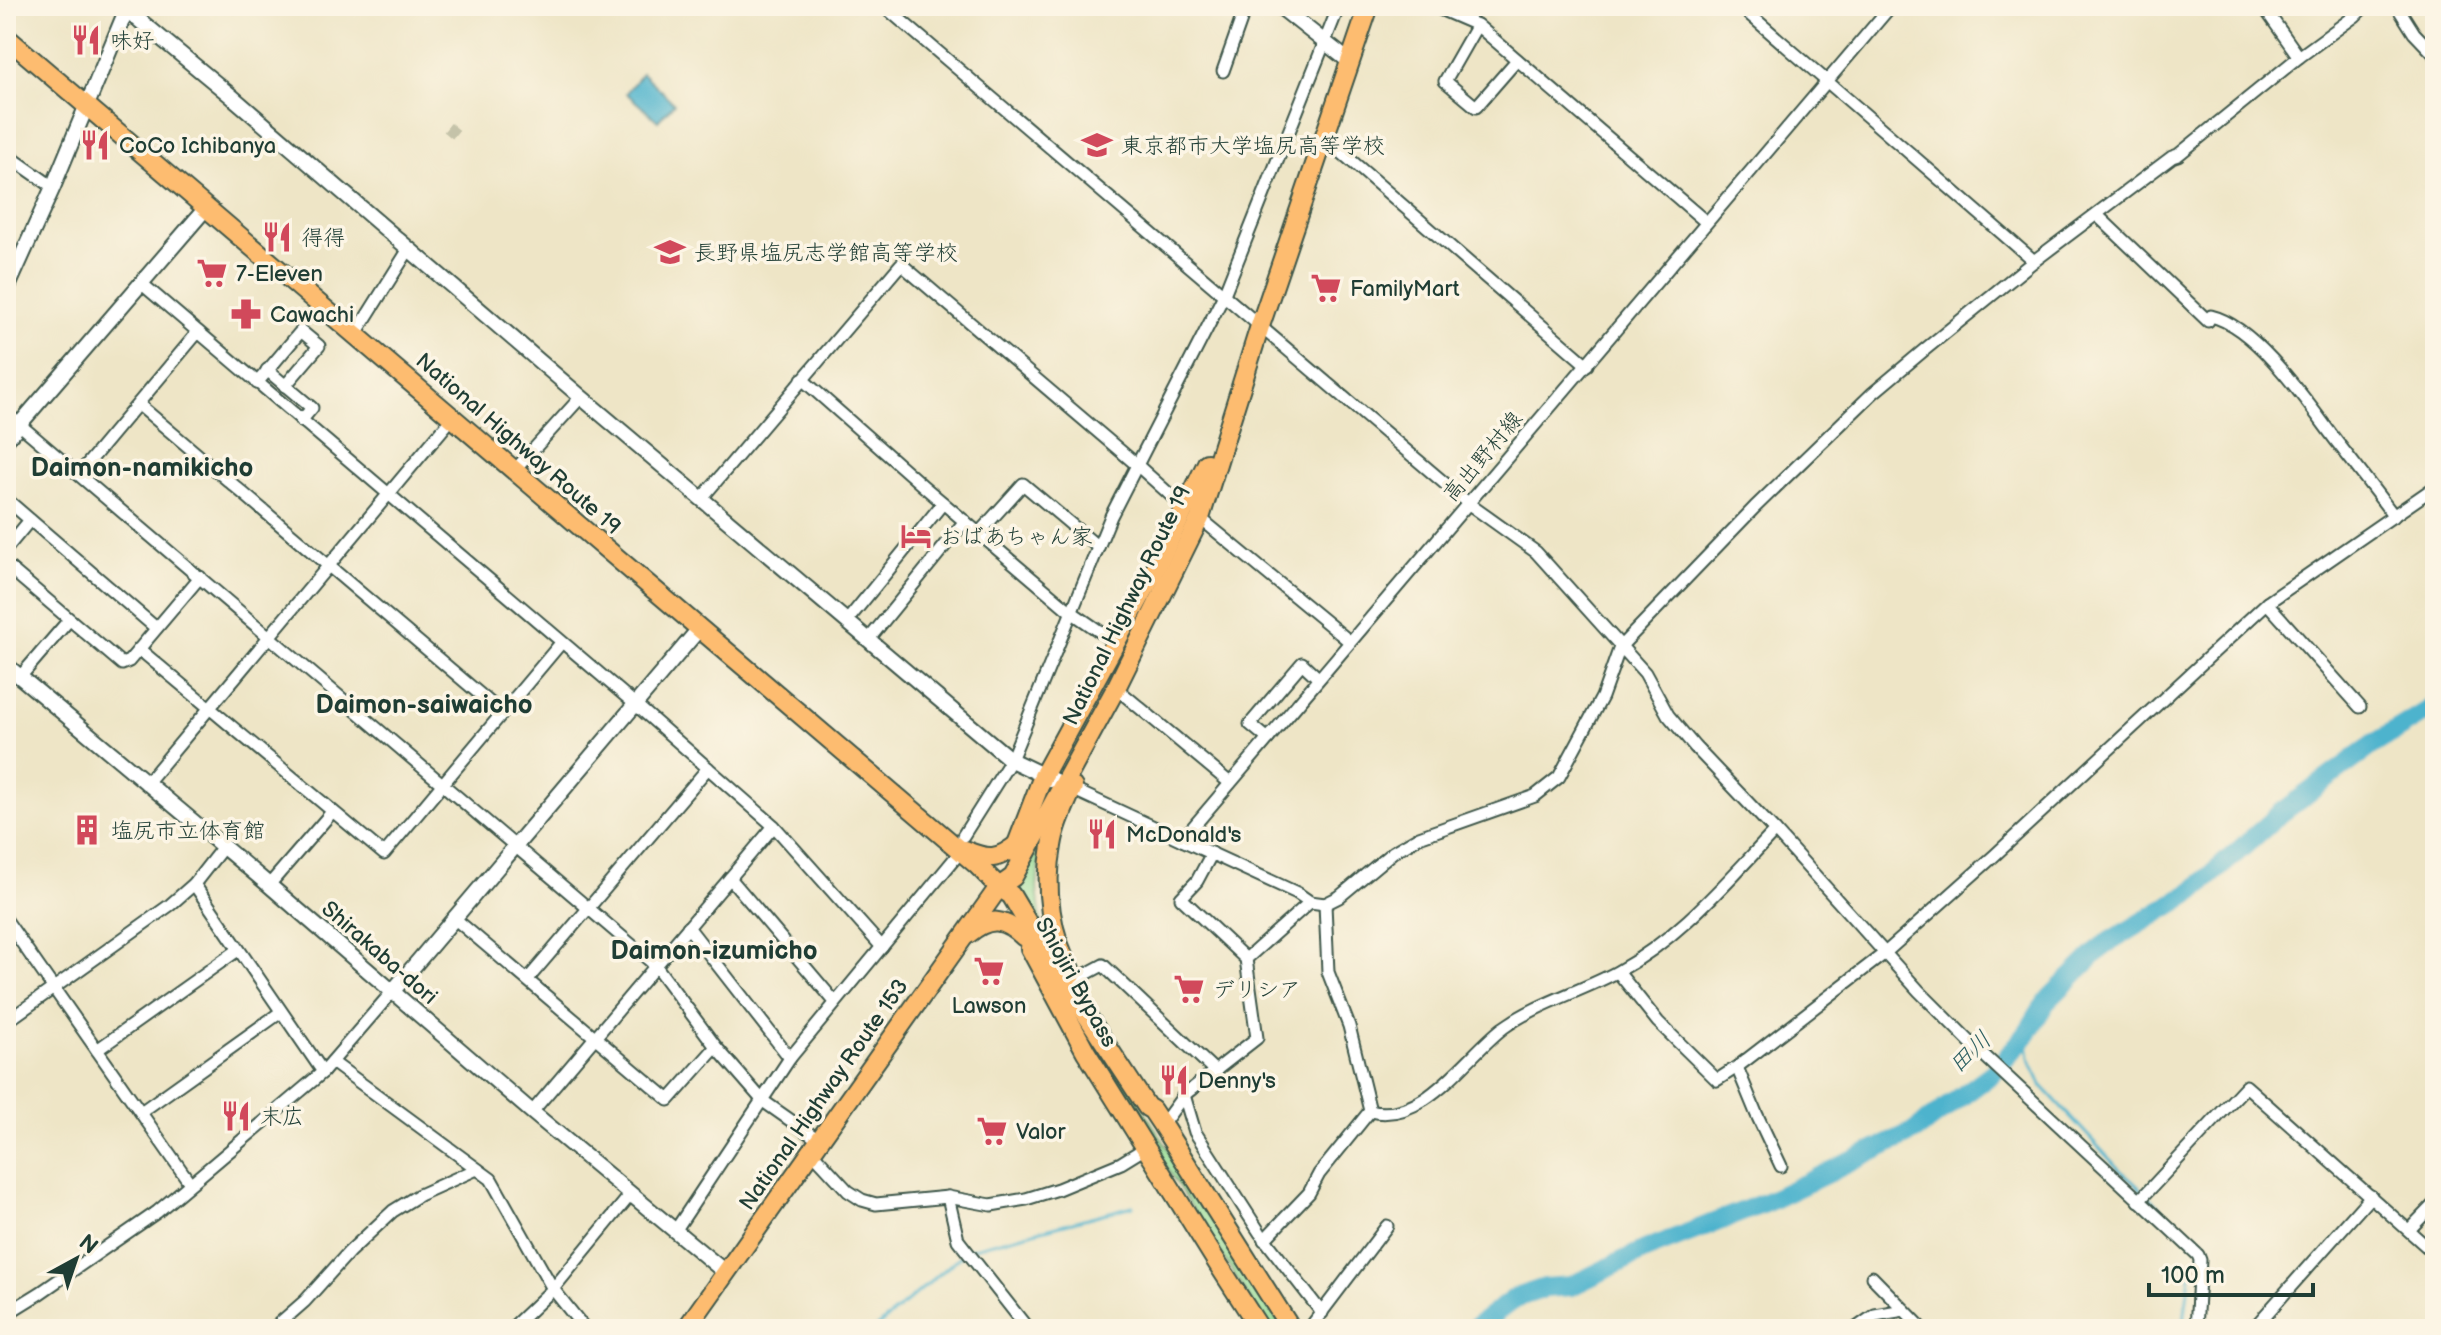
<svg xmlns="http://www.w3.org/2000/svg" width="2441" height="1335" font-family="'Balsamiq Sans','Klee One',sans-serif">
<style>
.green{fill:#96dd96;stroke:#5a8d65;stroke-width:2}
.water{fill:#4eb3cd;stroke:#367880;stroke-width:2}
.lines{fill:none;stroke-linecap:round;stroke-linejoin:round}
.stream{stroke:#4eb3cd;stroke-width:3}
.river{stroke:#4eb3cd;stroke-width:20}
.minor-tunnel{stroke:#c5c3a9;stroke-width:11;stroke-dasharray:11 5.5;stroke-linecap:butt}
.minor-casing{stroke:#3e564a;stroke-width:15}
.tertiary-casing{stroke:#3e564a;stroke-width:18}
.trunk-casing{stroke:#3e564a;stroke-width:22}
.minor{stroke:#fff;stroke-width:11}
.tertiary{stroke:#fff;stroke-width:14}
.trunk{stroke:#fdbc70;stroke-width:18}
.labels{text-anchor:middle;stroke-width:7;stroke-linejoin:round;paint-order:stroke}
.poi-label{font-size:22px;fill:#1f3d34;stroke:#fcf5e5;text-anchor:start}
.street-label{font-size:22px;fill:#1f3d34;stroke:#fcf5e5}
.water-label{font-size:24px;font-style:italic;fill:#2d6062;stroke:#fcf5e5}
.quarter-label{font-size:26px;font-weight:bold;fill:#1f3d34;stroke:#fcf5e5}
</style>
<rect width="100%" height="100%" fill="#fcf5e5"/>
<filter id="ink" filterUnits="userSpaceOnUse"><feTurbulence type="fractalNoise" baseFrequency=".0125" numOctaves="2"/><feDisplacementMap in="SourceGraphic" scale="16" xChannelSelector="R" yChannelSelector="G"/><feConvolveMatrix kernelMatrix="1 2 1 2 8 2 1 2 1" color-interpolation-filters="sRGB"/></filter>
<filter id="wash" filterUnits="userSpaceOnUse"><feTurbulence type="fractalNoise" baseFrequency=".006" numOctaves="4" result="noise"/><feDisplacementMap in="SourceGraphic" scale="32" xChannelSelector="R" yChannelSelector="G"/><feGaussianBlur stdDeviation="1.8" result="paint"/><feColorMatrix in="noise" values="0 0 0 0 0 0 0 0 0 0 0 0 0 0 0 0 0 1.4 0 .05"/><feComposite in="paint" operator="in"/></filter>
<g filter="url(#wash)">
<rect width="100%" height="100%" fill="#eee5c6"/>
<g class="green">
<polygon points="1040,847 1037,888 1041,921 1047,943 1045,944 1016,887"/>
<polygon points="1015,909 1283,1329 1269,1329 1094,1053"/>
</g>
<polygon class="water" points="642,73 674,103 658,121 626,93"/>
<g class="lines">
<g class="stream">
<polyline points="2026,1035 2029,1058 2041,1085 2118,1168 2144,1192"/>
<polyline points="2149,1197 2193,1238"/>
<polyline points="970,1249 1133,1206"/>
<polyline points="875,1329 963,1254"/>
<polyline points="2183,1329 2192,1260"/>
</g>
<polyline class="river" points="1474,1329 1515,1298 1545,1288 1571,1286 1645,1250 1767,1202 1915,1131 1993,1073 2026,1035 2046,1002 2103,946 2192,892 2281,813 2374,744 2435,706"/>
</g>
</g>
<g filter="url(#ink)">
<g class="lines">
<polyline class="minor-tunnel" points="448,135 458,123"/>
<g class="minor-casing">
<g id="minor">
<polyline points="884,6 1469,504 1536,552 1645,673 1668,715 1695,747 1775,831 1919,991 1974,1046 2198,1255 2200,1260 2196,1329"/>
<polyline points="1433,6 1477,25 1706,222"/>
<polyline points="1740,6 2034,261"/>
<polyline points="2263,6 2299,57"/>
<polyline points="2397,6 2414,33 2435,55"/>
<polyline points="1477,25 1445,81 1476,107 1517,60"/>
<polyline points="1223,71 1246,6"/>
<polyline points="1323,141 1333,145 1587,365"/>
<polyline points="6,154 53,187"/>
<path d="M2097 215 2208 321 2211 316C2257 327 2309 405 2337 442 2356 466 2375 491 2394 516"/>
<polyline points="141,283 635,704 774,826 532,1112"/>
<polyline points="355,335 409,249"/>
<polyline points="267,370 312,408 301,421"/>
<polyline points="802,379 922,485 1070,611 1115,642"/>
<polyline points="257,383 301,331 319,346 285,386"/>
<polyline points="138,404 502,713"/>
<polyline points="6,413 655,965 716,1047 763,1101 820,1141"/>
<polyline points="514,471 581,397"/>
<polyline points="79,474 198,332"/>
<polyline points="702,498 901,264 1137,465 1186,509"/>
<polyline points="6,499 156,628"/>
<polyline points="1200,518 1349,641"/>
<polyline points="979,533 1023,484 1098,547"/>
<polyline points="6,549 30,520"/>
<polyline points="6,565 122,664 129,661 200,577"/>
<polyline points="2267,603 2360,707"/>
<polyline points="847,621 943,503"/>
<polyline points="869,639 965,521"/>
<polyline points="139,649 384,854 561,643"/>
<polyline points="20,677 69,620"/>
<polyline points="1116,688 1230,783"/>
<polyline points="1268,739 1250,724 1302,663 1318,678"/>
<polyline points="146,784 453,417"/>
<polyline points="1072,789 1182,840 1891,6"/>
<polyline points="774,826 882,947"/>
<polyline points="963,836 1011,760 1111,516 1223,297 1339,6"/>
<polyline points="1182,840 1297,893 1310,902 1325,904 1339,897 1393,852 1419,837 1535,796 1559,777 1602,697 1620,647 1755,507 1873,393 1923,351 2034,261 2172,157 2178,155 2299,57 2355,16 2365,6"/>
<polyline points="730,878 835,1002"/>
<polyline points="194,884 323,1072"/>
<polyline points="269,885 332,812"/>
<polyline points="454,918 669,1100 716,1047"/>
<polyline points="6,920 190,1183"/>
<polyline points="688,927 790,1058"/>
<polyline points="1246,959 1310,902"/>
<polyline points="1618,972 1658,1022 1717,1080 1737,1067 1885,953 1995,855 2267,603 2435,487"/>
<polyline points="528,979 708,768"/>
<polyline points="1075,980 1103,965 1216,1072"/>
<polyline points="6,1022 170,905 194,884 223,847"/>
<polyline points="97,1050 238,950"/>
<polyline points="332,1062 491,1179 553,1289 585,1329"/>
<polyline points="1737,1067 1756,1113 1781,1166"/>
<polyline points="1184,1095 1195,1132 1260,1233 1322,1313"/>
<path d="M1370 1111C1423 1125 1466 1056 1503 1028 1538 1003 1580 992 1617 972 1680 938 1727 881 1775 831"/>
<polyline points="141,1112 281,1012"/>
<polyline points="1162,1125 1184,1095 1257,1038 1246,959 1181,898 1197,881 1212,853"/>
<polyline points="812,1152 848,1191 862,1200 876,1204 948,1197 991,1205 1026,1199 1058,1189 1121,1163 1147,1147"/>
<polyline points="948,1197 958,1240 1028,1329"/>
<polyline points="2139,1201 2246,1086 2435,1254"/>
<polyline points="2409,1230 2435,1203"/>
<polyline points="675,1231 790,1058 961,851"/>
<polyline points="1264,1240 1309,1193 1319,1174 1370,1111 1349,1026 1328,972 1325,904"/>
<polyline points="1872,1277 1923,1329"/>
<polyline points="6,1314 40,1293 157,1212 323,1072 392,992"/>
<polyline points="273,1329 305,1301 349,1252 393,1211 419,1195 477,1169"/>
<polyline points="511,1329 553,1289 631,1194"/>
<polyline points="1309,1329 1387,1226"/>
<polyline points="1855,1329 1875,1315 1904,1310"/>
<polyline points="2253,1329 2371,1196"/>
</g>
</g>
<g class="tertiary-casing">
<g id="tertiary">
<polyline points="1279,6 1350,62"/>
<polyline points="127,10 230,95 581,397 1011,760 1072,789"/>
<polyline points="6,291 53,187 128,6"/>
<polyline points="6,440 206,208"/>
<polyline points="6,665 269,885 532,1112 726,1273"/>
<polyline points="392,992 699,629"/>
</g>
</g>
<g class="trunk-casing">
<g id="trunk">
<polyline points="6,37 977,865 999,887 1011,895 1042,947 1147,1107 1152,1110 1162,1125 1291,1329"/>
<path d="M964 850C989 860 997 861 1019 843"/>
<polyline points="1014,852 1043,776 1153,574 1207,463"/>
<path d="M968 934C990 916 1004 918 1024 937"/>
<polyline points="1030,948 1086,1052 1218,1264 1260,1329"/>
<path d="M1072 973C1050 936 1044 888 1052 846 1055 825 1065 806 1073 787"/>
<polyline points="686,1329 999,887 1013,877 1116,688 1200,518 1260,326 1369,6"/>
</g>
</g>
<use href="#minor" class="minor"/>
<use href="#tertiary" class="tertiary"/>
<use href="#trunk" class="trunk"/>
</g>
</g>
<defs>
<g id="restaurant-bare" transform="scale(2.4)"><path d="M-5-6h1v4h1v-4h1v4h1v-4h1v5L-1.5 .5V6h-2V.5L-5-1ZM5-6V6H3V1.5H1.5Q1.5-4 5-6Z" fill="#d1495b" stroke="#fcf5e5" stroke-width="2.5" paint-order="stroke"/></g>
<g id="school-bare" transform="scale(2.4)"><path d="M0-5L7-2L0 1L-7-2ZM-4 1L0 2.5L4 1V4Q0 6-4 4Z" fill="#d1495b" stroke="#fcf5e5" stroke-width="2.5" paint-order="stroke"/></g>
<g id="supermarket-bare" transform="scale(2.4)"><path d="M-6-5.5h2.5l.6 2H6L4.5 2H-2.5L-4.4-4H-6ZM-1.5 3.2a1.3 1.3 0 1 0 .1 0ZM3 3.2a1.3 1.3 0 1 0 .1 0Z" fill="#d1495b" stroke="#fcf5e5" stroke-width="2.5" paint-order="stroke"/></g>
<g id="pharmacy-bare" transform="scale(2.4)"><path d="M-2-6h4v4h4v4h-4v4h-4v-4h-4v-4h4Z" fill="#d1495b" stroke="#fcf5e5" stroke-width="2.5" paint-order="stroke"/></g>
<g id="hotel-bare" transform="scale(2.4)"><path d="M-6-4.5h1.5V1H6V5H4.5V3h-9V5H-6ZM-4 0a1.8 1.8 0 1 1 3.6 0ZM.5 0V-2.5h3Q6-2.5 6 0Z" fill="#d1495b" stroke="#fcf5e5" stroke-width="2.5" paint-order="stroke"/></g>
<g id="building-bare" transform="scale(2.4)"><path d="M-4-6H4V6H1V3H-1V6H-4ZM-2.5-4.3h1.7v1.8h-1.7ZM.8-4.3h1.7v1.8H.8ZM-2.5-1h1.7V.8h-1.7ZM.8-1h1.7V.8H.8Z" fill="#d1495b" stroke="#fcf5e5" stroke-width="2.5" paint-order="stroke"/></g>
</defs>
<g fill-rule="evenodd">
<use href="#restaurant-bare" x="86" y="40"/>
<use href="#restaurant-bare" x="95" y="145"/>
<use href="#school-bare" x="1097" y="145"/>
<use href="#restaurant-bare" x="277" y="237"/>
<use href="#school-bare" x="670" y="252"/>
<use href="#supermarket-bare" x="212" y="273"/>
<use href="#supermarket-bare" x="1326" y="288"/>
<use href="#pharmacy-bare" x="246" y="314"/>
<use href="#hotel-bare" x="916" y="536"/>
<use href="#building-bare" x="87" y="830"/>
<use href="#restaurant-bare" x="1102" y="834"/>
<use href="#supermarket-bare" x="989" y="971"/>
<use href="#supermarket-bare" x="1189" y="989"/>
<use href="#restaurant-bare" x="1174" y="1080"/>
<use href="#restaurant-bare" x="236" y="1116"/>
<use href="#supermarket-bare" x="992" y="1131"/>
</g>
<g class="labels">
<g class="poi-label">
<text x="110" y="48">味好</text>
<text x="119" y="153">CoCo Ichibanya</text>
<text x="1121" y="153">東京都市大学塩尻高等学校</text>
<text x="301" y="245">得得</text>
<text x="694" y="260">長野県塩尻志学館高等学校</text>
<text x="236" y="281">7-Eleven</text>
<text x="1350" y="296">FamilyMart</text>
<text x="270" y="322">Cawachi</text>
<text x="940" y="544">おばあちゃん家</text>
<text x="111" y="838">塩尻市立体育館</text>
<text x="1126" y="842">McDonald's</text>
<text x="1213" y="997">デリシア</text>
<text x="989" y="1013" text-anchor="middle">Lawson</text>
<text x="1198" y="1088">Denny's</text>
<text x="260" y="1124">末広</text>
<text x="1016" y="1139">Valor</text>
</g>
<g class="street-label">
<text transform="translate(519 443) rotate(41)" y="8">National Highway Route 19</text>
<text transform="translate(1482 456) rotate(-50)" y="8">高出野村線</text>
<text transform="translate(1126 605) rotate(-64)" y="8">National Highway Route 19</text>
<text transform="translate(380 952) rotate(41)" y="8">Shirakaba-dori</text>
<text transform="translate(1077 982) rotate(61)" y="8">Shiojiri Bypass</text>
<text transform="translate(823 1094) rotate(-55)" y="8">National Highway Route 153</text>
</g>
<g class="water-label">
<text transform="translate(1970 1052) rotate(-44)" y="8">田川</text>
</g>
<g class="quarter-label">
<text x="142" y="476">Daimon-namikicho</text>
<text x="424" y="713">Daimon-saiwaicho</text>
<text x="714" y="959">Daimon-izumicho</text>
</g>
</g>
<rect width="2441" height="1335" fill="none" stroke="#fcf5e5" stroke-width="32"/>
<g transform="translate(76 1259) rotate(40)" stroke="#fcf5e5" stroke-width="6" paint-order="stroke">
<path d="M0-6L14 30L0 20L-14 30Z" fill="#1f3d34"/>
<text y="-12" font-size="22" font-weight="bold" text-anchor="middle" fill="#1f3d34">N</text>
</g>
<path d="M2149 1283v12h164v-12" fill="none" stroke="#1f3d34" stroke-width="4"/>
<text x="2161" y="1283" font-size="24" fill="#1f3d34" stroke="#fcf5e5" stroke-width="6" paint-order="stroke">100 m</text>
</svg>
